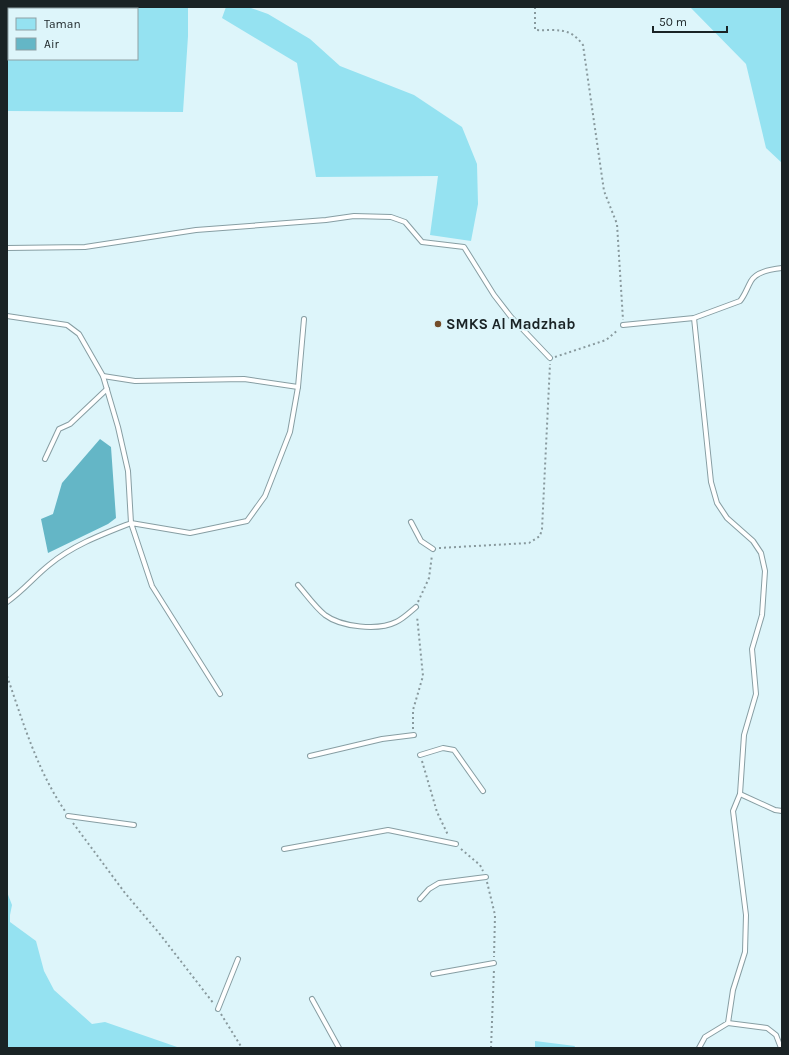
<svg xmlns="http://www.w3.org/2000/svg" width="789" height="1055" font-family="Karla,sans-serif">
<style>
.green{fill:#95e2f1;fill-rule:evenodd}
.water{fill:#64b6c6}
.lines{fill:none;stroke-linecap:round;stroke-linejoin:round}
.lane-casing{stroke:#879ea3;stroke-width:6}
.path{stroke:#88999d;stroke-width:2;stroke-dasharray:2 3;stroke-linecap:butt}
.lane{stroke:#fff;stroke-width:4}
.poi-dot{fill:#734d2a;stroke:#ddf5fa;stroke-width:1.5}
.labels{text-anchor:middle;stroke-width:4;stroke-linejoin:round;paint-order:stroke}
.poi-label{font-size:15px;font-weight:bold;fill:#1a2325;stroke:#ddf5fa;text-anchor:start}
</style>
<rect width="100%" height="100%" fill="#ddf5fa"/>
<g class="green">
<path d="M7 7H188V36L183 112 7 111ZM9 9H137V59H9Z"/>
<polygon points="226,7 248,7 268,14 310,39 340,66 414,95 462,127 477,164 478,204 471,241 430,235 438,176 316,177 297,63 222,18"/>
<polygon points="690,7 782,7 782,163 766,148 746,64"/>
<polygon points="7,892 12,905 10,915 10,922 36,941 44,971 54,990 92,1024 105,1022 180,1048 7,1048"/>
<polygon points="535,1041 575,1046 574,1048 535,1048"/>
</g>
<polygon class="water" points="100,439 111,447 116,518 108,524 48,553 41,519 53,514 62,483"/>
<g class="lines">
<g class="lane-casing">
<g id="lane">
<polyline points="7,248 85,247 196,230 326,220 354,216 391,217 405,222 422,242 464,247 494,295 511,317 550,358"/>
<path d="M7 316 67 325 79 334 103 376 118 427 128 471 131 523C103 534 73 545 49 565 34 577 23 591 7 602"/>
<polyline points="694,318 711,482 717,503 727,518 753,541 761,553 765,571 762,615 752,649 756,694 744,735 740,794 733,811 746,915 745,952 733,990 728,1023 705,1037 699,1048"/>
<path d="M623 325 694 318 740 301C745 295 747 288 751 281 756 272 772 269 782 268"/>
<polyline points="103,376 135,381 244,379 298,387"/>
<polyline points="45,459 59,429 70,424 107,389"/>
<polyline points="411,522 421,541 433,549"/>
<path d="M298 585C306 594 315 607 325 615 341 627 378 631 396 622 403 619 410 612 416 607"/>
<polyline points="220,694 152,586 131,523 190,533 247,521 265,496 290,432 298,387 304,319"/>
<polyline points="420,755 443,748 454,750 483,791"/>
<polyline points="310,756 382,739 414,735"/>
<polyline points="740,794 775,810 782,811"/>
<polyline points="68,816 134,825"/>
<polyline points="284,849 388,830 456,844"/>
<polyline points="420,899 429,889 439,883 486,877"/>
<polyline points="433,974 494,963"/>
<polyline points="312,999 339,1048"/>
<polyline points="218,1009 238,959"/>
<polyline points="728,1023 767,1028 776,1035 781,1048"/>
</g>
</g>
<g class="path">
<path d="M535 7V30C557 31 569 26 583 45L604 191 617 224 623 320"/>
<polyline points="555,357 606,340 618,330"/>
<polyline points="439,548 529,543 540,536 542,529 550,364"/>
<polyline points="418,602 429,578 432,555"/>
<path d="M7 676C23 722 37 770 65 811"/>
<polyline points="413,729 413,710 423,676 417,616"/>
<polyline points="422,761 437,812 448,835"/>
<polyline points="73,823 125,893 159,933 214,1004"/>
<polyline points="461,849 480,865 483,871"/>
<polyline points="487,882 495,915 494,957"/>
<polyline points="221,1014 242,1048"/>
<polyline points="491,1048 494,969"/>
</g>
<use href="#lane" class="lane"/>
</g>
<circle class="poi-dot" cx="438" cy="324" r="4"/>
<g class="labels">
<g class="poi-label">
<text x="446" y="329">SMKS Al Madzhab</text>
</g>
</g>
<rect width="789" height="1055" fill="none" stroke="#1a2325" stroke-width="16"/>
<rect x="8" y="8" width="130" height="52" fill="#ddf5fa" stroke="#8fa1a5"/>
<rect x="16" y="18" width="20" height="12" fill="#95e2f1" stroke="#8fa1a5"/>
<text x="44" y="28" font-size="12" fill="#1a2325">Taman</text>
<rect x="16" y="38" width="20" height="12" fill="#64b6c6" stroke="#8fa1a5"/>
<text x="44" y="48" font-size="12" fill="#1a2325">Air</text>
<path d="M653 26v6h74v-6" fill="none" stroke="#1a2325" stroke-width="2"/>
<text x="659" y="26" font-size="12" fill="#1a2325" stroke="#ddf5fa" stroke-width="3" paint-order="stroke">50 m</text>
</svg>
